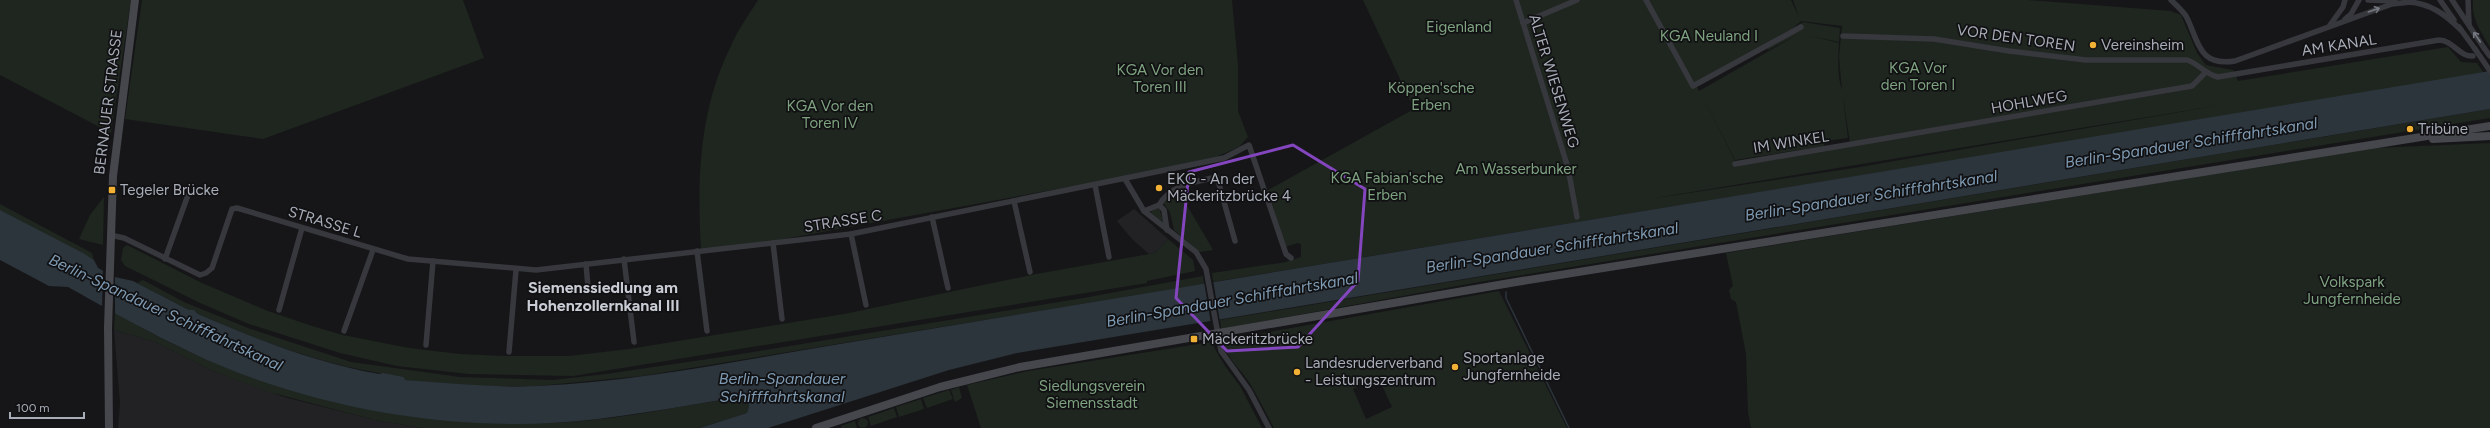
<svg xmlns="http://www.w3.org/2000/svg" width="2490" height="428" font-family="Figtree,sans-serif">
<style>
.built{fill:#222225}
.green{fill:#1e261f;fill-rule:evenodd}
.water{fill:#2c353c}
.pier{fill:#161618}
.lines{fill:none;stroke-linecap:round;stroke-linejoin:round}
.stream{stroke:#2c353c;stroke-width:1.5}
.minor{stroke:#37383d;stroke-width:5.5}
.secondary{stroke:#45474d;stroke-width:8}
.minor-bridge{stroke:#37383d;stroke-width:5.5}
.oneway{stroke:#757881}
.marked{fill:none;stroke:#8446be;stroke-width:3;stroke-linejoin:round}
.poi-dot{fill:#f2b134;stroke:#111113;stroke-width:1.5}
.labels{text-anchor:middle;stroke-width:3.5;stroke-linejoin:round;paint-order:stroke}
.park-label{font-size:15px;fill:#7fa381;stroke:#111113}
.street-label{font-size:15px;fill:#a8adb8;stroke:#111113}
.poi-label{font-size:15px;fill:#a8adb8;stroke:#111113;text-anchor:start}
.water-label{font-size:16px;font-style:italic;fill:#7f9bb3;stroke:#111113}
.neighbourhood-label{font-size:16px;font-weight:bold;fill:#c9ccd4;stroke:#111113}
</style>
<rect width="100%" height="100%" fill="#161618"/>
<g class="built">
<polygon points="1134,209 1168,239 1155,253 1149,254 1132,239 1117,221"/>
<polygon points="114,330 153,341 213,371 284,397 375,420 422,428 118,428 120,403"/>
</g>
<g class="green">
<polygon points="0,0 131,0 111,133 0,75"/>
<polygon points="142,0 463,0 484,58 263,139 125,119"/>
<path d="M758 0H1232L1238 66V111L1248 137 1239 147 1216 157 1128 176 773 241 701 249C697 180 699 111 730 48 737 31 748 16 758 0Z"/>
<path d="M1363 0H1791L1799 17 1793 0H2028L2171 11 2181 15 2197 53 2206 65 2233 70 2238 81 2448 47 2461 62 2477 63 2484 73 1213 282 1212 273 1286 262 1301 257V244L1298 243 1285 247 1268 190 1414 109ZM1801 21 1842 26 1839 57 1842 90C1837 76 1838 58 1839 43L1811 36 1839 42 1840 28 1803 22 1767 47 1768 50 1797 35 1699 91 1696 85 1791 30ZM1703 97 1735 160 1824 146 1825 141 1848 138 1843 97 1850 143 1735 161ZM2221 105 1854 168 1649 199Z"/>
<path d="M2473 0H2490V47C2481 32 2471 18 2473 0Z"/>
<polygon points="2490,109 2490,118 1479,282 1221,329 1220,320"/>
<polygon points="2490,143 2490,428 1751,428 1748,412 1746,354 1736,302 1731,299 1729,290 1733,286 1726,253 2374,148"/>
<polygon points="1178,190 1212,248 1213,250 1200,252 1174,230 1170,212 1163,203 1166,197"/>
<polygon points="104,197 103,245 79,239 90,215"/>
<polygon points="0,204 92,253 94,260 0,210"/>
<polygon points="1159,208 1164,223 1151,213 1152,210"/>
<polygon points="1168,239 1193,260 1195,271 1147,281 1147,283 573,376 469,374 397,366 340,353 249,324 200,303 125,266 121,260 123,248 127,245 202,283 268,311 312,326 343,335 409,348 460,354 505,356 569,356 629,349 844,314 1036,274 1155,253"/>
<path d="M1203 276 1204 284 642 376 537 386H462L405 380 404 377C331 368 266 344 198 314L197 312 189 310 137 283 143 280 184 302 248 328 351 362 460 377 553 380 606 374 735 355 1083 298Z"/>
<path d="M1499 291 1567 428H1274C1266 413 1258 397 1249 382 1240 368 1225 358 1224 340ZM1378 377 1392 407 1366 419 1353 389Z"/>
<path d="M115 312C248 395 414 428 571 422 628 418 685 405 742 397L747 400 749 406 747 413 700 428H422L375 420 269 392 213 371 153 341 114 330Z"/>
<polygon points="1211,342 1225,366 1240,386 1262,428 981,428 967,385 1028,371"/>
<polygon points="959,387 962,398 955,402 951,390"/>
<polygon points="949,390 953,399 927,408 923,398"/>
<polygon points="921,399 924,409 899,417 896,407"/>
<polygon points="894,408 897,417 871,426 868,417"/>
<circle cx="863" cy="423" r="5"/>
<polygon points="855,421 857,428 841,428 841,426"/>
</g>
<path class="water" d="M2490 71V109L1017 353 949 370 768 428H700L747 413 749 406 747 400 742 397C678 406 614 420 550 423 451 428 350 412 258 380 191 357 129 321 68 287L49 286 0 260V210L83 253 94 260 98 268 115 277 133 281 189 310H194L198 314C258 340 317 363 379 374L383 373 404 377 405 380C450 383 494 388 538 386 646 381 752 358 858 341Z"/>
<g class="pier">
<polygon points="103,268 115,274 115,314 102,307"/>
<polygon points="1213,280 1220,322 1211,324 1204,282"/>
</g>
<g class="lines">
<polyline class="stream" points="1506,292 1506,298 1569,428"/>
<g class="minor">
<polyline points="1516,0 1568,168 1577,217"/>
<polyline points="1646,0 1693,86 1801,27"/>
<path d="M2171 0C2176 5 2182 10 2186 16 2199 41 2198 67 2235 61L2392 4 2411 2"/>
<polyline points="2368,0 2395,1"/>
<polyline points="2440,0 2454,20"/>
<polyline points="2452,0 2484,48"/>
<polyline points="2468,0 2469,24"/>
<path d="M2408 2C2430 3 2446 15 2461 30"/>
<polyline points="2345,19 2351,14 2359,0"/>
<polyline points="1523,23 1577,0"/>
<polyline points="2330,25 2343,7 2345,0"/>
<polyline points="2459,27 2475,49"/>
<path d="M1843 36 1934 39 2009 51 2086 60H2187C2199 64 2205 74 2218 77L2439 40C2453 40 2459 57 2473 56"/>
<polyline points="1735,164 2192,86 2205,73"/>
<polyline points="1125,179 1144,211 1196,252 1206,269 1221,351 1249,390 1269,428"/>
<polyline points="1095,185 1109,257"/>
<polyline points="1014,201 1030,272"/>
<path d="M1159 205C1171 184 1195 182 1217 177L1235 241"/>
<polyline points="1159,205 1164,210 1167,230"/>
<polyline points="1144,211 1159,205"/>
<polyline points="932,217 948,288"/>
<polyline points="851,234 866,305"/>
<polyline points="110,235 124,238 200,275 206,273 212,268 232,209 237,208 408,259 536,270 851,234 1224,158 1249,145 1286,254 1291,258"/>
<polyline points="773,243 782,319"/>
<polyline points="697,251 707,331"/>
<polyline points="165,259 188,195"/>
<polyline points="624,259 634,342"/>
<polyline points="586,264 588,287"/>
<polyline points="279,310 302,228"/>
<polyline points="344,331 373,250"/>
<polyline points="426,345 433,261"/>
<polyline points="509,352 516,270"/>
</g>
<g class="secondary">
<polyline points="2433,139 2490,136"/>
<polyline points="109,428 108,328 113,176 135,0"/>
<polyline points="816,428 940,387 1020,367 1516,282 2490,126"/>
</g>
<g class="minor-bridge">
<polyline points="2484,48 2490,56"/>
<polyline points="2475,49 2490,71"/>
</g>
</g>
<defs><path id="oneway-shaft" d="M-6 0H5M1.5-3L5.5 0L1.5 3" fill="none" stroke-width="1.6" stroke-linecap="round" stroke-linejoin="round"/></defs>
<g class="oneway">
<use href="#oneway-shaft" transform="translate(2374 10) rotate(-19)"/>
<use href="#oneway-shaft" transform="translate(2477 37) rotate(-124)"/>
</g>
<path class="marked" d="M1293 145 1365 189 1358 281 1298 347 1227 351 1176 298 1189 172Z"/>
<g class="poi-dot">
<circle cx="2093" cy="45" r="4"/>
<circle cx="2410" cy="129" r="4"/>
<circle cx="1159" cy="188" r="4"/>
<rect x="108" y="186" width="8" height="8" rx="2"/>
<rect x="1190" y="335" width="8" height="8" rx="2"/>
<circle cx="1455" cy="367" r="4"/>
<circle cx="1297" cy="372" r="4"/>
</g>
<g class="labels">
<g class="park-label">
<text x="1459" y="32">Eigenland</text>
<text x="1709" y="41">KGA Neuland I</text>
<text x="1918" y="73">KGA Vor<tspan x="1918" dy="17">den Toren I</tspan></text>
<text x="1160" y="75">KGA Vor den<tspan x="1160" dy="17">Toren III</tspan></text>
<text x="1431" y="93">Köppen'sche<tspan x="1431" dy="17">Erben</tspan></text>
<text x="830" y="111">KGA Vor den<tspan x="830" dy="17">Toren IV</tspan></text>
<text x="1516" y="174">Am Wasserbunker</text>
<text x="1387" y="183">KGA Fabian'sche<tspan x="1387" dy="17">Erben</tspan></text>
<text x="2352" y="287">Volkspark<tspan x="2352" dy="17">Jungfernheide</tspan></text>
<text x="1092" y="391">Siedlungsverein<tspan x="1092" dy="17">Siemensstadt</tspan></text>
</g>
<g class="street-label">
<text transform="translate(2016 38) rotate(8)" y="5">VOR DEN TOREN</text>
<text transform="translate(2339 45) rotate(-9)" y="5">AM KANAL</text>
<text transform="translate(1554 81) rotate(73)" y="5">ALTER WIESENWEG</text>
<text transform="translate(108 102) rotate(-83)" y="5">BERNAUER STRASSE</text>
<text transform="translate(2029 102) rotate(-10)" y="5">HOHLWEG</text>
<text transform="translate(1791 142) rotate(-9)" y="5">IM WINKEL</text>
<text transform="translate(843 221) rotate(-9)" y="5">STRASSE C</text>
<text transform="translate(325 222) rotate(17)" y="5">STRASSE L</text>
</g>
<g class="poi-label">
<text x="2101" y="50">Vereinsheim</text>
<text x="2418" y="134">Tribüne</text>
<text x="1167" y="184">EKG - An der<tspan x="1167" dy="17">Mäckeritzbrücke 4</tspan></text>
<text x="120" y="195">Tegeler Brücke</text>
<text x="1202" y="344">Mäckeritzbrücke</text>
<text x="1463" y="363">Sportanlage<tspan x="1463" dy="17">Jungfernheide</tspan></text>
<text x="1305" y="368">Landesruderverband<tspan x="1305" dy="17">- Leistungszentrum</tspan></text>
</g>
<g class="water-label">
<text transform="translate(2191 142) rotate(-9)" y="6">Berlin-Spandauer Schifffahrtskanal</text>
<text transform="translate(1871 195) rotate(-9)" y="6">Berlin-Spandauer Schifffahrtskanal</text>
<text transform="translate(1552 247) rotate(-9)" y="6">Berlin-Spandauer Schifffahrtskanal</text>
<text transform="translate(1232 299) rotate(-10)" y="6">Berlin-Spandauer Schifffahrtskanal</text>
<text transform="translate(166 312) rotate(25)" y="6">Berlin-Spandauer Schifffahrtskanal</text>
<text x="782" y="384">Berlin-Spandauer<tspan x="782" dy="18">Schifffahrtskanal</tspan></text>
</g>
<g class="neighbourhood-label">
<text x="603" y="293">Siemenssiedlung am<tspan x="603" dy="18">Hohenzollernkanal III</tspan></text>
</g>
</g>
<path d="M10 412v6h74v-6" fill="none" stroke="#a8adb8" stroke-width="2"/>
<text x="16" y="412" font-size="12" fill="#a8adb8" stroke="#111113" stroke-width="3" paint-order="stroke">100 m</text>
</svg>
